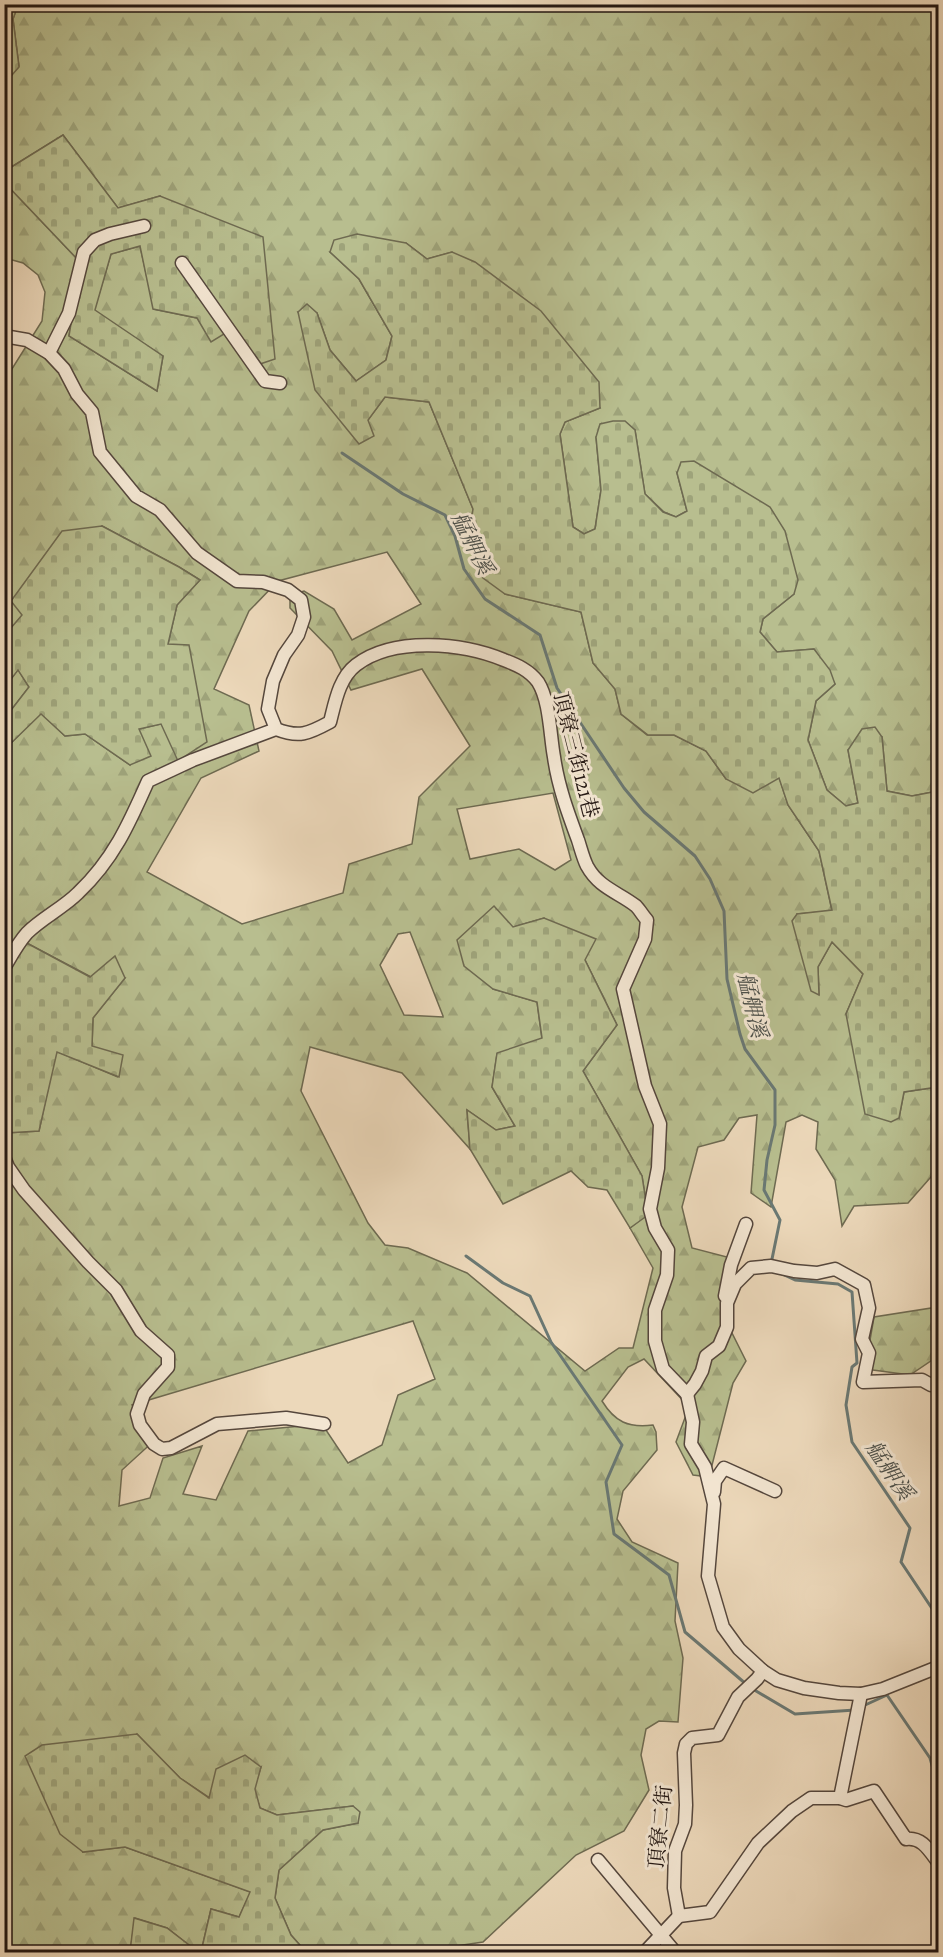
<svg xmlns="http://www.w3.org/2000/svg" width="943" height="1957" font-family="Alegreya,'Noto Serif TC',serif">
<style>
.forest{fill:url(#forest-firs);stroke:#6e6a51;stroke-width:1.5;fill-rule:evenodd}
.cemetery{fill:url(#cemetery-stones);stroke:#6e6a51;stroke-width:1.5}
.lines{fill:none;stroke-linecap:round;stroke-linejoin:round}
.stream{stroke:#6a7873;stroke-width:3}
.minor-casing{stroke:#55473d;stroke-width:15}
.minor{stroke:#f3e6d2;stroke-width:12}
.labels{text-anchor:middle;stroke-width:6;stroke-linejoin:round;paint-order:stroke}
.street-label{font-size:21px;fill:#231713;stroke:#f3e6d2}
.water-label{font-size:22px;font-style:italic;fill:#4c504b;stroke:#f3e6d2}
</style>
<defs>
<pattern id="forest-firs" width="22" height="20" patternUnits="userSpaceOnUse" patternTransform="scale(1.5)"><rect width="22" height="20" fill="#b8be8f"/><path d="M5 1l3.5 6h-7zM16 11l3.5 6h-7z" fill="#9ea37a"/></pattern>
<pattern id="cemetery-stones" width="16" height="16" patternUnits="userSpaceOnUse" patternTransform="scale(1.5)"><rect width="16" height="16" fill="#b8be8f"/><path d="M2 7V4a2 2 0 0 1 4 0v3zM10 15v-3a2 2 0 0 1 4 0v3z" fill="#9ea37a"/></pattern>
</defs>
<rect width="100%" height="100%" fill="#ecd8ba"/>
<filter id="stains"><feTurbulence type="fractalNoise" baseFrequency=".00333" numOctaves="4"/><feColorMatrix values="0 0 0 0 .2 0 0 0 0 .09 0 0 0 0 .02 0 0 0 .5 -.17"/></filter>
<radialGradient id="worn" r=".72"><stop offset=".6" stop-color="#630" stop-opacity="0"/><stop offset="1" stop-color="#630" stop-opacity=".3"/></radialGradient>
<g class="forest">
<path d="M18 5H938V229L934 236 938 250V791L912 796 887 791 882 737 848 750 858 803 846 806 827 790 808 740 816 701 835 684 814 649 777 652 760 632 763 619 794 594 677 473 687 511 676 517 664 512 645 494 635 430 596 437 601 490 595 529 584 534 573 527 560 434 565 422 600 408 452 252 427 259 406 243 330 252 359 279 392 336 386 360 356 381 330 350 317 313 298 312 368 420 385 397 429 402 473 509 469 536 505 594 581 612 593 663 615 689 621 714 647 735H674L706 751 726 779 779 777 788 805 819 851 832 911 797 914 819 995 818 967 832 942 863 974 846 1014 899 1118 904 1092 938 1087V1114L933 1126 938 1130V1169L908 1203 854 1206 842 1226 835 1180 816 1149 818 1122 802 1115 786 1122 771 1207 751 1193 757 1115 739 1118 724 1140 698 1147 682 1207 692 1248 727 1257 724 1317 746 1361 733 1383 709 1477 693 1475 676 1442 689 1407 644 1359 628 1367 602 1401C615 1422 628 1428 653 1425L656 1432 657 1450 623 1491 617 1519 632 1542 678 1563 675 1621 683 1658 678 1722 659 1721 646 1729 641 1755 649 1790 624 1831 576 1855 483 1942 416 1952H306L291 1935 275 1898 279 1870 323 1830 358 1823 353 1806 277 1815 260 1808 254 1789 261 1767 210 1798 180 1778 137 1734 83 1852 125 1847 251 1892 239 1917 211 1909 201 1952H198L167 1928 135 1918 130 1952H5V1133L39 1131 56 1051 118 1077 92 1046 93 1018 125 978 91 977 21 940 5 953V749L41 713 65 736 85 734 130 765 139 729 161 724 168 644 177 605 200 580 179 567 102 526 5 635V380L42 321 45 292 38 275 23 263 5 258V183L81 263 69 336 157 391 163 356 94 311 111 254 140 246 154 309 197 318 160 196 118 208 63 135 5 171 4 83 19 66 13 19ZM387 552 421 604 352 640 334 609 304 591 290 595V608L332 651 351 690 422 669 470 746 419 797 412 844 349 864 343 893 242 924 147 872 201 778 259 751 249 705 214 689 249 611 278 581ZM553 793 571 860 555 870 519 849 470 859 457 809ZM544 918 585 960 617 1025 583 1071 642 1176 648 1214 630 1228 653 1268 633 1348H619L585 1371 467 1273 408 1248 385 1245 368 1223 301 1091 310 1047 402 1073 470 1149 467 1110 496 1130 515 1126 492 1087 497 1054 542 1039 537 1002 493 989 513 927ZM410 932 443 1016V1017L404 1015 380 965 398 934ZM413 1321 435 1379 398 1395 382 1445 348 1463 322 1424 248 1431 216 1500 183 1494 202 1446 163 1458 150 1498 119 1506 122 1470 156 1439 132 1405Z"/>
<polygon points="18,669 29,687 5,718 5,687"/>
<polygon points="938,1307 938,1356 910,1375 873,1370 866,1363 874,1317"/>
</g>
<g class="cemetery">
<polygon points="5,4 18,5 13,19 19,67 5,83"/>
<polygon points="63,135 118,208 160,196 263,237 275,359 257,365 232,329 211,342 197,318 153,309 140,246 111,254 95,310 163,356 157,391 69,336 81,263 5,183 5,171"/>
<polygon points="357,234 406,243 427,259 452,252 475,262 541,311 599,382 600,408 565,422 560,434 573,527 584,534 595,529 601,490 596,437 600,424 613,421 625,421 635,430 645,494 663,512 676,517 687,511 677,473 681,462 694,461 770,507 785,531 798,580 794,594 763,619 760,632 777,652 814,649 830,670 835,684 816,701 808,740 827,790 846,806 858,803 848,750 862,729 875,727 882,737 887,791 912,796 938,791 938,1090 937,1087 904,1092 899,1118 891,1122 865,1114 846,1014 863,974 832,942 818,967 819,995 811,991 792,921 797,914 832,910 819,851 788,805 779,778 753,793 726,779 706,751 674,735 648,735 621,714 615,689 593,663 581,612 505,594 483,578 469,536 473,509 429,402 385,397 368,420 374,436 359,444 315,390 298,312 307,304 317,313 330,350 356,381 386,360 392,336 359,279 330,252 334,240"/>
<polygon points="102,526 179,567 200,580 177,605 168,644 189,645 207,742 178,761 161,724 139,729 151,756 130,765 85,734 65,736 41,714 5,749 5,718 29,687 18,670 5,687 5,635 22,615 11,601 62,531"/>
<polygon points="494,906 513,927 544,918 596,939 585,960 617,1025 583,1071 642,1176 648,1215 630,1228 607,1190 588,1187 571,1171 503,1204 470,1149 467,1110 496,1130 515,1126 492,1087 497,1053 542,1038 537,1002 493,989 464,966 457,940"/>
<polygon points="21,940 90,977 115,956 125,978 93,1018 92,1046 123,1055 119,1077 57,1052 39,1131 5,1133 5,953"/>
<polygon points="137,1734 180,1778 209,1798 216,1769 245,1755 261,1767 255,1789 260,1808 277,1815 353,1806 360,1812 358,1823 323,1830 279,1870 275,1898 291,1935 306,1952 201,1952 211,1909 239,1917 250,1892 125,1847 83,1852 60,1834 25,1756 42,1745"/>
<polygon points="134,1918 167,1928 198,1952 130,1952"/>
</g>
<g class="lines">
<g class="stream">
<polyline points="342,453 403,494 445,515 455,536 464,569 485,599 540,635 557,688 624,788 644,812 695,856 710,879 724,911 727,979 740,1034 745,1049 775,1090 775,1125 767,1160 764,1190 780,1220 772,1259 774,1262"/>
<polyline points="466,1256 503,1283 530,1296 551,1342 622,1445 606,1482 614,1534 669,1575 685,1632 746,1684"/>
<polyline points="780,1273 795,1280 838,1284 852,1292 857,1363 852,1367 846,1405 852,1442 910,1528 901,1562 935,1613 938,1613"/>
<polyline points="751,1688 795,1714 855,1710"/>
<polyline points="863,1706 887,1695 930,1758 938,1787"/>
</g>
<g class="minor-casing">
<g id="minor">
<polyline points="182,263 265,381 280,383"/>
<path d="M4 336 27 340 49 353 64 369 77 394 92 412 100 452 136 496 160 510 197 553 237 581 263 582 288 590 301 600 304 617 298 635 284 655 273 681 268 709 276 729C299 738 308 734 330 722 335 703 339 678 356 665 394 636 463 643 504 660 517 665 529 670 538 682 550 701 550 736 554 757 558 786 568 813 578 840 581 849 583 858 587 866 599 888 618 892 636 906 640 910 643 916 647 920L645 939 623 989 645 1086 660 1124 658 1168 650 1209 655 1228 668 1250 667 1275 655 1310V1341L663 1369 687 1394 693 1422 691 1444 705 1467 714 1504 708 1576 723 1627 739 1649 763 1671 777 1680 804 1688 839 1693 861 1694 883 1689 938 1667"/>
<polyline points="49,353 69,313 84,252 95,240 110,234 144,226"/>
<path d="M4 968C11 956 18 943 27 933 42 918 63 908 78 893 113 860 129 824 148 781L193 760 276 729"/>
<polyline points="4,1157 8,1167 24,1190 88,1262 116,1290 141,1331 168,1355 168,1367 144,1394 137,1414 140,1425 154,1444 162,1449 171,1448 217,1424 286,1418 324,1424"/>
<polyline points="725,1296 731,1265 746,1224"/>
<polyline points="687,1394 695,1384 702,1371 706,1356 719,1346 727,1327 727,1303 735,1284 751,1268 771,1266 794,1271 817,1273 835,1269 864,1285 869,1308 862,1339 869,1353 863,1382 922,1380 931,1385 938,1383"/>
<polyline points="714,1492 715,1481 724,1468 775,1491"/>
<path d="M840 1798 846 1800 874 1791 906 1839C922 1837 929 1850 938 1862"/>
<polyline points="598,1860 675,1952"/>
<polyline points="679,1916 674,1888 675,1851 685,1824 686,1805 684,1753 686,1744 692,1738 718,1735 738,1697 757,1679 763,1671"/>
<polyline points="645,1952 679,1916 710,1912 758,1843 792,1811 811,1798 840,1798 861,1694"/>
</g>
</g>
<use href="#minor" class="minor"/>
</g>
<g class="labels">
<g class="street-label">
<text transform="translate(576 755) rotate(76)" y="7">頂寮三街121巷</text>
<text transform="translate(660 1827) rotate(-84)" y="7">頂寮二街</text>
</g>
<g class="water-label">
<text transform="translate(473 543) rotate(64)" y="8">艋舺溪</text>
<text transform="translate(753 1005) rotate(77)" y="8">艋舺溪</text>
<text transform="translate(890 1470) rotate(56)" y="8">艋舺溪</text>
</g>
</g>
<rect width="943" height="1957" fill="none" stroke="#ecd8ba" stroke-width="24"/>
<rect x="6" y="6" width="931" height="1945" fill="none" stroke="#231713" stroke-width="3"/>
<rect x="12" y="12" width="919" height="1933" fill="none" stroke="#231713" stroke-width="1.5"/>
<rect width="100%" height="100%" filter="url(#stains)"/>
<rect width="100%" height="100%" fill="url(#worn)"/>
</svg>
